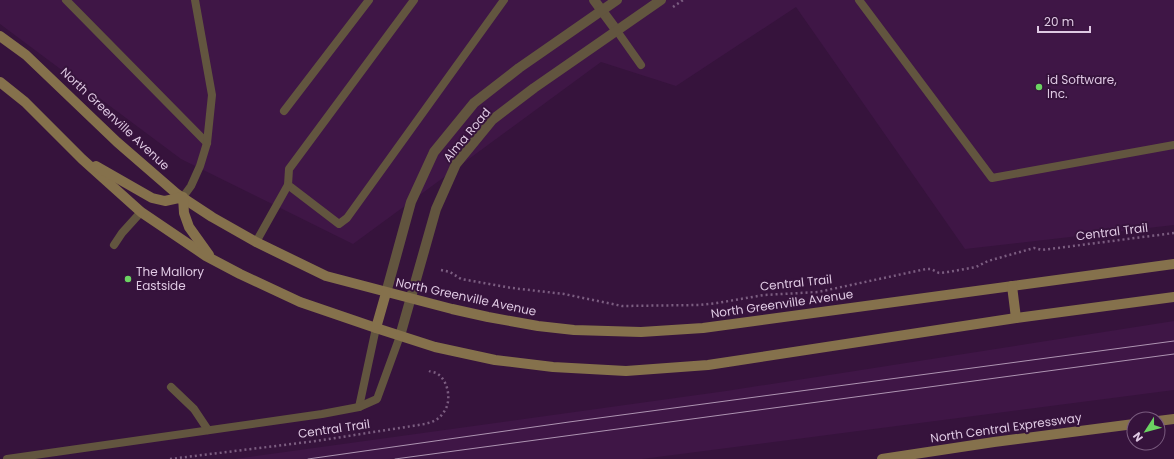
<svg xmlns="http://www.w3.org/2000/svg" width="1174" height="459" font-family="Poppins,sans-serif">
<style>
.built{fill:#3f1646}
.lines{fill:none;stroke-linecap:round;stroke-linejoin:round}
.path{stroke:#7b5d80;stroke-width:2.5;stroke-dasharray:2 3;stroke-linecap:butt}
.service{stroke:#62553f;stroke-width:8}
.minor{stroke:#62553f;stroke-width:10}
.tertiary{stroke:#62553f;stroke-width:10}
.secondary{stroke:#85714c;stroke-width:10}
.tram{stroke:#ae94b2;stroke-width:1}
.poi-dot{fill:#6cd362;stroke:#36133c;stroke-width:1.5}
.labels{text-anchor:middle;stroke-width:4;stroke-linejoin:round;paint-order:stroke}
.poi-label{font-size:12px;fill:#dfc9e3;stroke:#36133c;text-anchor:start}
.street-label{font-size:12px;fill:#dfc9e3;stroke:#36133c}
</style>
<rect width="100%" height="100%" fill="#36133c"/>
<g class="built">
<polygon points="0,0 1174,0 1174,225 965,249 796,7 676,86 601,62 353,244 181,159 0,24"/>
<polygon points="1174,321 1174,390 642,459 235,459 726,391"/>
</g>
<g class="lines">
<g class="path">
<polyline points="673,7 683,0"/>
<polyline points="441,270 450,272 461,279 512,288 564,294 622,306 700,305 717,303 764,295 818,292 926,269 931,269 939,273 948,272 976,267 988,261 1034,248 1042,250 1174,233"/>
<path d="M170 459 316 441 425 424C432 422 439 420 443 413 452 403 449 382 438 374 435 372 431 372 429 371"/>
</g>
<g class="service">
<polyline points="66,0 207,143"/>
<polyline points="414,0 289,169 288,185 339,224 347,218 504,0"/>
<polyline points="859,0 992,178 1174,145"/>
<polyline points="617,31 641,65"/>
<polyline points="284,111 369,0"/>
<polyline points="183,197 191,186 200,166 207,143 212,95 195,0"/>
<polyline points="256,242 288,185"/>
<polyline points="114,245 122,233 141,212"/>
<polyline points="171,387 194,409 208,430"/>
<polyline points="359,407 376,328"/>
<polyline points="7,459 322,414 359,407 377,399 400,336"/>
</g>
<polyline class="minor" points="594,0 617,31"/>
<g class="tertiary">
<polyline points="386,293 411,202 434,152 474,103 519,68 617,0"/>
<polyline points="400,336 436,209 456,164 492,120 534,88 661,0"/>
</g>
<g class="secondary">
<polyline points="0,36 26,55 117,142 177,194 212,217 256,242 326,276 452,309 488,317 538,326 574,330 641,332 703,328 1174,264"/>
<polyline points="0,82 25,102 82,159 141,212 206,256 240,274 300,302 376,328 435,347 495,360 553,367 626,371 708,365 1016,318 1174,297"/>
<polyline points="96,166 152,198 165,201 183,197 184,213 189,227 209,255"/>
<polyline points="1012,286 1016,318"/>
<polyline points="376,328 386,293"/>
<polyline points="1158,421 1174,419"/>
<polyline points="882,459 994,442 1134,424"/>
</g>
<g class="tram">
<polyline points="308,459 569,422 1174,341"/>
<polyline points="395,459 1174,354"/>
</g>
</g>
<g class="poi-dot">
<circle cx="1039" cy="87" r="4"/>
<circle cx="128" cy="279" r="4"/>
</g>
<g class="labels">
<g class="poi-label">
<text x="1047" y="84">id Software,<tspan x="1047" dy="14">Inc.</tspan></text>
<text x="136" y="276">The Mallory<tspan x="136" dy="14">Eastside</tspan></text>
</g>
<g class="street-label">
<text transform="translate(115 119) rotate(43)" y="4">North Greenville Avenue</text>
<text transform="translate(467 135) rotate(-50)" y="4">Alma Road</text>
<text transform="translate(1112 232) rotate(-7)" y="4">Central Trail</text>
<text transform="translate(796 283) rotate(-6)" y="4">Central Trail</text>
<text transform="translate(466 297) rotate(12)" y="4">North Greenville Avenue</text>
<text transform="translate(782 304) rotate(-8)" y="4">North Greenville Avenue</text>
<text transform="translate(1006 428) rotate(-8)" y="4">North Central Expressway</text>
<text transform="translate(334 429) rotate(-8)" y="4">Central Trail</text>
</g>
</g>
<g transform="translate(1146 431) rotate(234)"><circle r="19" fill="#36133c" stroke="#7a5c7f"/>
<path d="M0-3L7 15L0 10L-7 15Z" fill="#6cd362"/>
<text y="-6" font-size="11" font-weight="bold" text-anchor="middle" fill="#dfc9e3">N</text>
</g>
<path d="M1038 26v6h52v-6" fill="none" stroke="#dfc9e3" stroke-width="2"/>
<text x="1044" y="26" font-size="12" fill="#dfc9e3" stroke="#36133c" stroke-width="3" paint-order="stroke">20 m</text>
</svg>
